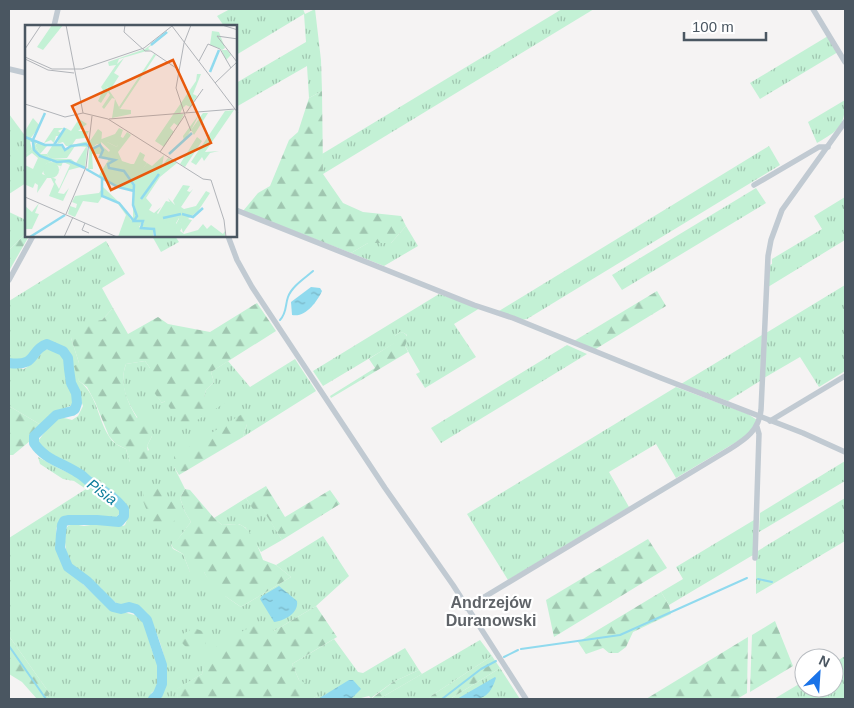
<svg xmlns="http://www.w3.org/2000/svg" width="854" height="708" font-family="Arial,sans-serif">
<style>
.grass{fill:url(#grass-tufts)}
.forest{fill:url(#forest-firs)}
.water{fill:url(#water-ripples)}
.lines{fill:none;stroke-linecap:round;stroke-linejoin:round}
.stream{stroke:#90daee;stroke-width:2}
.river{stroke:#90daee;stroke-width:10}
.street{stroke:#c1cad2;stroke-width:5.5}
.labels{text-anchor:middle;stroke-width:4.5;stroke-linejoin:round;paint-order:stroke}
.water-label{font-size:15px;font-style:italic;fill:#0c7c9b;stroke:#fff}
.quarter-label{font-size:16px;font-weight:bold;fill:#5f6368;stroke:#fff}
.inset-river{fill:none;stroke:#90daee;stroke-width:2.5}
.inset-road{fill:none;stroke:#b1b4b9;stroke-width:1}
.view{fill:#e8590c;fill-opacity:0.15;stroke:#e8590c;stroke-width:2.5}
.inset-edge{fill:none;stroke:#4a5661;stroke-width:2.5}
</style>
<defs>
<pattern id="grass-tufts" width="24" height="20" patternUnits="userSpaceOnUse" patternTransform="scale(1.25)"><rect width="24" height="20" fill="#c3f1d5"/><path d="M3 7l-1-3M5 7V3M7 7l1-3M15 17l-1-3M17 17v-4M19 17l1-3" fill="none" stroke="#a0c6b0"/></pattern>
<pattern id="forest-firs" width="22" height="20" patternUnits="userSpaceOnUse" patternTransform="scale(1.25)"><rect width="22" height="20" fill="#c3f1d5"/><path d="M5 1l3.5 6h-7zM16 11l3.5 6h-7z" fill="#a0c6b0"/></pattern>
<pattern id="water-ripples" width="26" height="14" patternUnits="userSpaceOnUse" patternTransform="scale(1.25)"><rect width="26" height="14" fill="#90daee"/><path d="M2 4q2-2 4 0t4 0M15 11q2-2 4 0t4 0" fill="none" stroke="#78b4c4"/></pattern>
</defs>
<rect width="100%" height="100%" fill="#f5f3f3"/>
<g class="grass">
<polygon points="230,9 303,9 305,14 315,9 321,60 322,91 309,98 307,66 236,107 236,83 306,42 304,14 236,55 236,26 224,26 217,16"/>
<polygon points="562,9 594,9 323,174 322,154"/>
<polygon points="828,36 838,52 760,99 750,83"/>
<path d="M845 100C845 127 839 130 817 143L808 122Z"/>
<polygon points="9,114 26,137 26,183 9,194"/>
<polygon points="769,146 780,165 527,319 521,320 499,311"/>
<polygon points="756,188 766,203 622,290 612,275"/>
<polygon points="845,197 845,240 768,287 770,265 772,264 772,259 822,229 814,216"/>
<polygon points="9,212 26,220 26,233 9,250"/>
<polygon points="406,226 418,246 384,266 351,253 368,243 391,243"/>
<polygon points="152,236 175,236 179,242 161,252"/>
<path d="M106 241 125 274 102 288 113 308 102 320 71 338 79 363 77 370 79 381C100 396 98 429 115 443 118 446 123 447 126 449L130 462 149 450 147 446 152 436C135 416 116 391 126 364L145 361 150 368V386L162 403 165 401 204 397 206 390 214 382 211 372 228 361 250 387 295 359 316 391 243 437 247 424 174 467 185 489 180 498 185 512 191 522C184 530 180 539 171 545L173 549 183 554 190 572H204C213 588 226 597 241 607L291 577 276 565 323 536 349 576 316 606 274 631 206 658 202 674 177 689 178 698 181 699H160C162 691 166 681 166 672 167 657 152 612 137 606 132 604 126 606 121 607L104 593 101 588 70 565 67 557 65 542 66 529 68 526 73 524 84 526 97 524 123 526 125 525 127 520V505L110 491 66 462 45 452 38 445V441C44 434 50 422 59 418 62 417 68 419 72 420L78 416 83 406C80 396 75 387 73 377 72 370 74 363 72 357 67 347 50 337 40 344 25 355 35 364 9 360V301Z"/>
<polygon points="845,285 845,371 819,387 800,357 764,378 766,333"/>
<polygon points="439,294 480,308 454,324 476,357 425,388 416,374 420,372 405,346 407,335 404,333 400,332 395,336 395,343 323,386 313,371"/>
<polygon points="762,335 760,381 728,401 681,384"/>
<polygon points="567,345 587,354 441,443 431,428"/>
<path d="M51 349 64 357C65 366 66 374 68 382 70 391 75 396 72 405L54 413 41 425 9 406V366L24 369 33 363 44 350Z"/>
<polygon points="676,387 748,414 757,420 748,435 676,478 656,444 609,472 629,507 508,580 467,514"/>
<path d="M38 457 60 469 78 477 107 497 118 505 121 511 116 518C97 522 78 511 59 521L56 529 57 542 61 558 69 571 102 602 116 612 127 613 138 616 144 621 149 632 151 648 160 669 158 691 152 692 149 699H44L50 694 9 636V538L86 489 74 481 63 479 40 464Z"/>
<polygon points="845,461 845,481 759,532 760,513"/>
<polygon points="246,498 256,513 263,509 282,540 261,552 246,528 239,524 222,525 214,518"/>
<polygon points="845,498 845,541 756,594 756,552"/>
<polygon points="754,520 753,555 669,605 661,592 683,579 676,567"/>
<polygon points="334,639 358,672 363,673 405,648 419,670 393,682 371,698 369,696 357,699 312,699 317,696 299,680 292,664"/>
<polygon points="480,640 492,656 431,696 429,699 379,699"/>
<polygon points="845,656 845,699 774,699 804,681 804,688 834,688 834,663"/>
<polygon points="500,668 520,699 450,699"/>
</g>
<g class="forest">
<polygon points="322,91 323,174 343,203 363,212 401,216 406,226 391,243 368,243 351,253 243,211 258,193 270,186 289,140 298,132 309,98"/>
<polygon points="26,233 26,236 29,236 9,271 9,250"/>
<polygon points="657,291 666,306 594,350 574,341"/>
<path d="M257 303 276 331 211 372 214 382 206 390 204 397H217L225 403 184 428 165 401 162 403 149 386 150 368 145 361 126 364C119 382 127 402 137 418L147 412 152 418V436L147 446 149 457 142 465 134 468 130 462 126 449 116 444 109 436 95 402 87 387 79 381 74 366 79 363 71 338 76 324 102 320 113 308 128 334 158 317 168 324 210 332Z"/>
<path d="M400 332C409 333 408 339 405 346L408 352 331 398 330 396 375 368 369 359 394 343 395 336Z"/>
<polygon points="9,406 41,425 32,433 30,441 13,455 9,455"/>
<polygon points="242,414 247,424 243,437 179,475 174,467 174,456"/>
<path d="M149 485C151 485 155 485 157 485 160 486 176 507 178 510L176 520 164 526 151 521 143 501 144 489Z"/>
<polygon points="266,486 285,517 330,490 340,504 282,540 263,510 256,514 246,498"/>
<path d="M185 489 190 490 214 518 222 525C227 525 234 524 238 524 251 527 259 549 263 560L276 565 291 577 241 607 225 596 223 597 210 583 204 572H190L183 554 173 548 171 544C180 539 184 530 191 522L185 512 180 498Z"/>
<polygon points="648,539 667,568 554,637 546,600"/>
<polygon points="661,592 669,605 671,614 633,632 626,647 618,653 609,653 603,648 586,654 578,642"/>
<polygon points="316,606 337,637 292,664 299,680 313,687 317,696 312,699 178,698 176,689 202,674 205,658 220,643 262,621 274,631"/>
<polygon points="775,621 793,666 750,692 752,635"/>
<polygon points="194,628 202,631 206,637 205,647 189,650 182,643 177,646 175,638"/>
<polygon points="9,636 50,694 44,699 37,699 22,682 9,674"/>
<polygon points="748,637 747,693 737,699 646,699"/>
<polygon points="492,656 500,668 450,699 429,699 431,696"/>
<polygon points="419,670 422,674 379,699 371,699 393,682"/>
</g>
<g class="water">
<path d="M311 287 320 288 322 291C317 302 305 318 292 315L291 302Z"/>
<path d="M279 586 297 601C299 613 284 621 274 622L260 599 262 596Z"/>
<path d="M495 677 496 678C488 702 479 699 457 699Z"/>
<polygon points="349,680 353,680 361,689 351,699 318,699"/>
</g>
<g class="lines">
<g class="stream">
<path d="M280 320C287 313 285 305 288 297 292 286 305 278 313 271"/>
<polyline points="758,579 772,582"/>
<polyline points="9,646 46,699"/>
<polyline points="521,649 620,635 747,578"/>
<polyline points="504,657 518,650"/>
<polyline points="442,699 481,669 496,661"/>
</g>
<path class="river" d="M9 363C38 367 29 350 47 344L63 351 68 358 69 369 71 383 76 393 77 403 75 409 72 411 56 415 34 436V443C44 459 63 463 78 473 83 475 86 480 90 482 103 490 115 497 124 509V516L119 522 97 520H69L64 521 62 525 61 534 60 548 68 567 87 581 113 607 121 609 129 607 136 609 147 620 162 665V684L158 694 153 699"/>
<g class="street">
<polyline points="813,9 845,62"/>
<polyline points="54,26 58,9"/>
<polyline points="9,69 26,73"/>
<polyline points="754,185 819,147 828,147"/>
<polyline points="236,210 474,305 513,318 661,378 803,433 845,452"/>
<polyline points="228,236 237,260 252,287 385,488 453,585 526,699"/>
<polyline points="9,280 33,236"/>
<polyline points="770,421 845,376"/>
<polyline points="755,558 759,434 757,427"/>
<path d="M466 608 730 449C746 439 759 430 761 410L768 256 771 240 782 210 845 122"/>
</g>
</g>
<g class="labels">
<g class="water-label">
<text transform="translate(102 492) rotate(36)" y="5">Pisia</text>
</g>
<g class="quarter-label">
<text x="491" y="608">Andrzejów<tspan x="491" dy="18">Duranowski</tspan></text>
</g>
</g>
<g transform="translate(25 25)">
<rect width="212" height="212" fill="#f5f3f3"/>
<path d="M147 4 140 10 123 23 125 25 94 34 92 39 99 33 89 48 94 51 85 65 81 61 90 74 87 73 79 84 77 82 85 70 83 67 76 78 73 76 78 65 76 62 91 40 84 41 83 37 120 24ZM187 6 194 7 200 23 197 25H202L206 30 201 35 196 24 185 20ZM129 29 131 30 95 84 94 82ZM172 49H176L168 69 172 71 165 82 161 80 157 84 155 89H159L153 101 149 98 145 103 149 107 139 122 130 116 171 56ZM209 85 180 127 194 126 185 128 179 136 177 132 171 140 166 137 200 86ZM175 88 166 105 178 88H183L169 110 166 105 159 116 158 111ZM8 93 15 101 5 114 8 116 5 117 7 124 0 130V106ZM54 94 62 99 53 106H64L60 113 51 114 47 120 63 116 60 143 51 138 61 122 50 121 42 133 25 134 22 129 27 121H22L15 129 10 120 14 117 20 120 36 121 40 126 48 121H41L38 117 32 119 35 111H31L29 118 26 115 19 118 29 103H39L33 106 37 109 41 103 46 106ZM73 104 77 107 76 120 84 127 86 123 82 117 92 122 94 111 98 113 102 107 106 110 93 127 97 136 106 139H109L115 127 120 130 112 152 122 138 127 141 139 130 137 141 143 133 152 138 135 152 121 173 127 180 124 185 129 188 136 182 132 188 133 189 141 176 145 177 143 173 150 180 148 176 158 160 165 161 162 166 165 167 168 164 156 182 159 184 171 181 181 166 185 168 173 186 163 194 167 195 158 208 154 193 151 198 154 212H131L129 203 115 202 119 198 118 196 114 202 128 205V212H93L101 190 91 176 77 172 73 178 58 176 50 192 43 189 45 181 51 183 52 179 47 177 50 171 74 168 78 162 97 180 106 195 108 193V166L90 162 74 150 84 134 77 133H82L76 132 79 125 74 119H72L65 124 73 120 78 125 75 129H67L68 144H63L65 116ZM18 145a8 8 0 1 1 16 0a8 8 0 1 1-16 0ZM14 178 10 188 14 189 7 204H0V181L7 187Z" fill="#c3f1d5"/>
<path d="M27 0H38L18 25 12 22ZM90 74 95 84 106 85V89L87 93ZM94 103 98 105 92 122 82 117 88 122 89 129 74 115 90 109ZM172 112 177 116 160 142 155 139ZM13 116 10 120 15 129H22L25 134H46L56 142 44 145 33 168 39 169 44 163 38 176 24 171 29 159 26 153H22L12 168 13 160 10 158 8 163 1 160 0 140 8 144 13 133 7 128 0 133V130L7 124V117ZM27 136 29 140 36 141 32 151 38 137 45 140 34 164 30 157 31 154 17 149 21 139ZM118 135 122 138 118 144 123 146 116 153 106 154 108 145ZM151 183 156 184 154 188 156 189H152L144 199 141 197 143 192 134 193 133 189 138 192ZM155 192V198L159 193 162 195 155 206 159 209 173 205 178 199 182 204 186 200 198 209 200 206V212H154L149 203Z" fill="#c3f1d5" fill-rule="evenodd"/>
<path class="inset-river" d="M126 20 142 7M185 47 194 25M0 112 20 120H37L40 125 46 121 61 119 67 124 75 120 78 125 75 132 90 135 83 139 84 143 99 146 109 160 108 180 112 191 109 196H118L116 203 129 204 130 212M7 117 20 88M8 117 9 125 15 131 32 137 44 136 60 143M29 120 40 103M144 129 167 108M61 144 93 162 109 166M77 153V171L94 178 109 196M116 174 134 149M157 189 168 192 178 183M138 193 156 189M5 212 40 190"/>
<path class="inset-road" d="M41 0 58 88M100 0 99 7 120 26H126L154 45M197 0 213 5M147 1 213 88M0 24 16 0M0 32 27 44H57L119 23 147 1M0 34 23 45 49 48M174 36 183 19 195 24 206 43M212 37 192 11 213 14M190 58 212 37M0 79 40 92 58 88 83 94 178 154 186 155 199 195 201 212M161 88 178 64M160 91 166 106M84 94 210 84M135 127 160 90 151 63 159 18 166 0M0 172 92 212M41 189 61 142 67 91M60 198 57 205 64 208M39 212 48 192"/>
<path class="view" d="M148 35 186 118 86 165 47 81Z"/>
<rect width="212" height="212" class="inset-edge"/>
</g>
<rect width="854" height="708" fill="none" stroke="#4a5661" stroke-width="20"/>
<g transform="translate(819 673) rotate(25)"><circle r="24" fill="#ffffff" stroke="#b7bbc0"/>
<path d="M0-4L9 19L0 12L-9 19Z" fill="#1a73e8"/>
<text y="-8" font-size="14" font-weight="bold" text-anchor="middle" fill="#4a5661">N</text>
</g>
<path d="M684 32v8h82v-8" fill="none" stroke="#4a5661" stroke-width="2.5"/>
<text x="692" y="32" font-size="15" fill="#4a5661" stroke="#ffffff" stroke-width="4" paint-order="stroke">100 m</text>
</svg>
